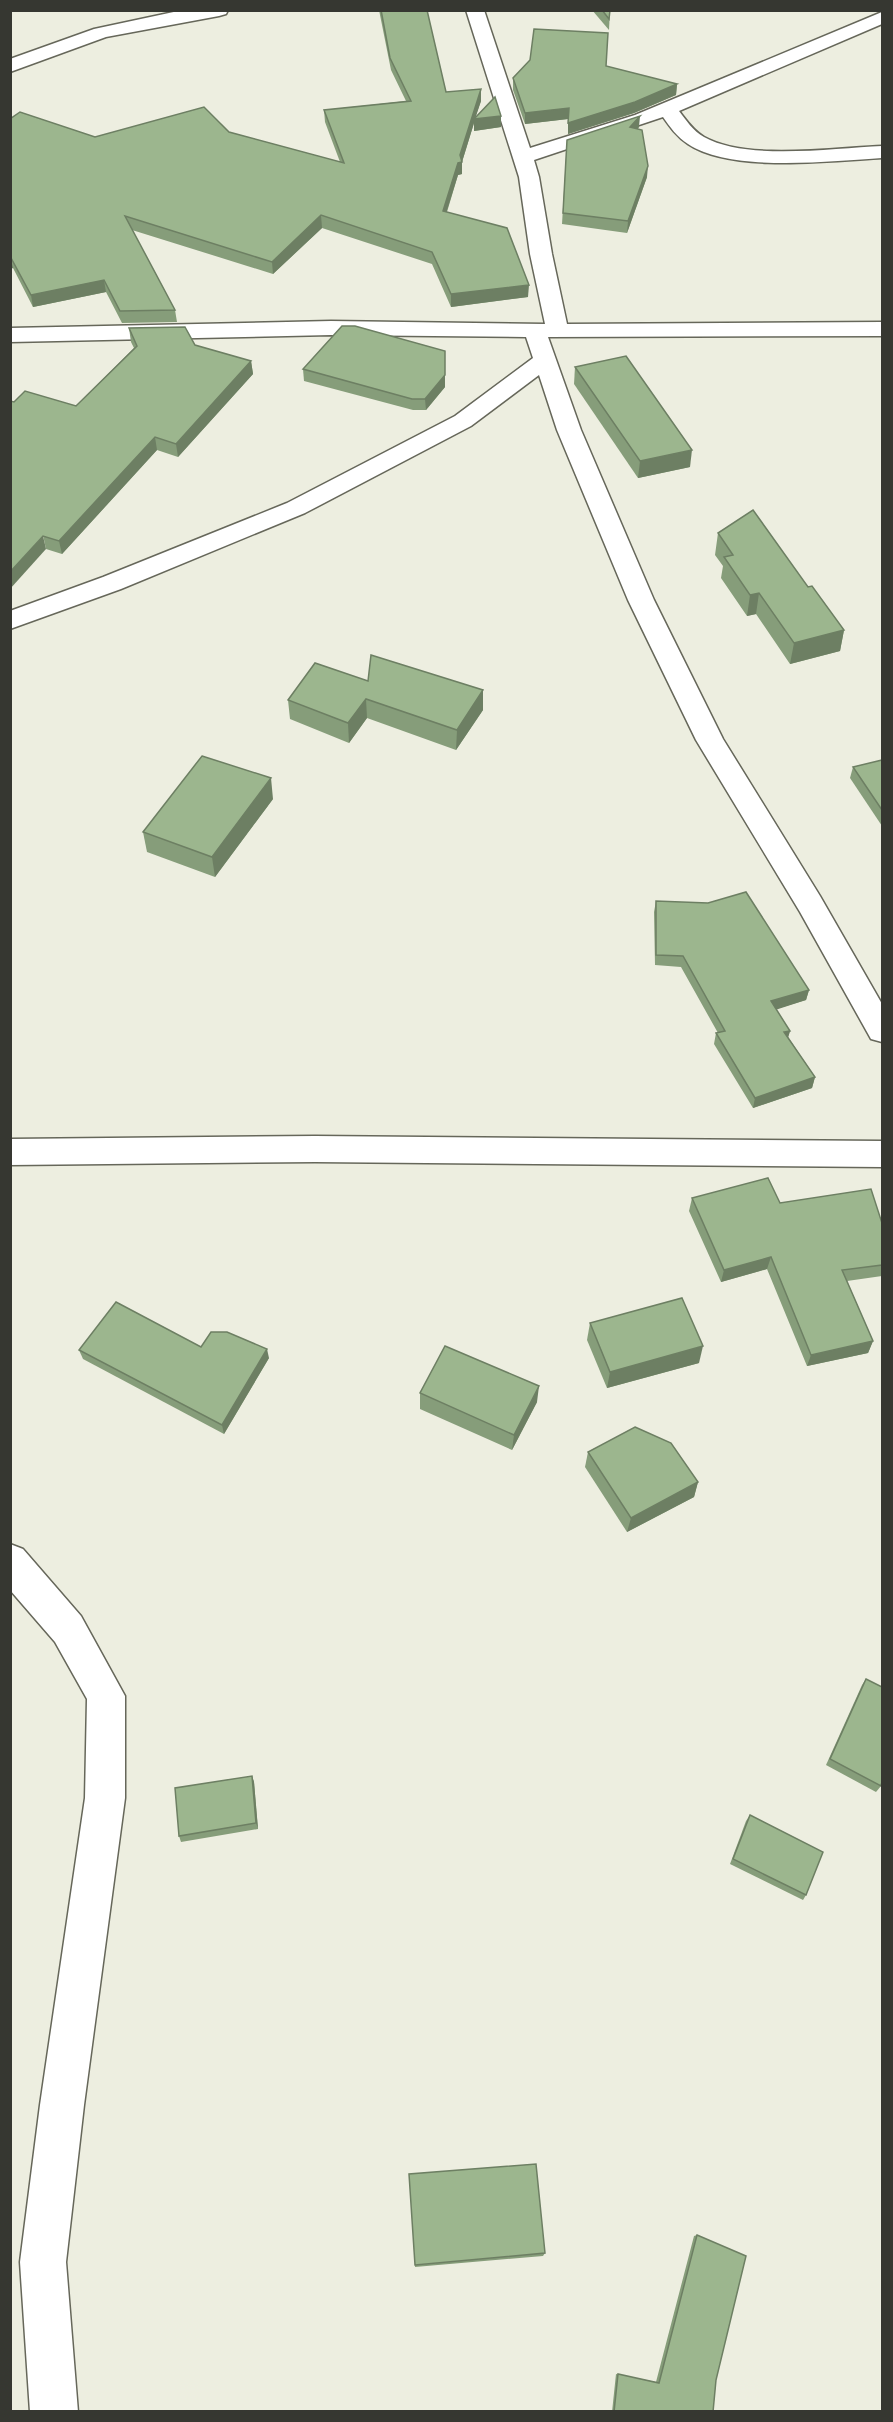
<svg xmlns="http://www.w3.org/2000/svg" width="893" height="2422" font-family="'Fira Sans Condensed',sans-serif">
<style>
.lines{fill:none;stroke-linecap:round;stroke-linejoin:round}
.minor-casing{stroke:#66675a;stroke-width:3}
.minor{fill:#fff;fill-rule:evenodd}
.wall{fill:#869d7a}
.shaded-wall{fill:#6d7f63}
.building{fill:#9cb68e;stroke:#6d7f63;stroke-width:1.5}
</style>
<rect width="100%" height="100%" fill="#edeee0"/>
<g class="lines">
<g class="minor-casing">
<g id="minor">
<polygon points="183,10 228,10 226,14 219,16 106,37 10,72 10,59 94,29"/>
<path d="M466 10H484L530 148 635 115 882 12V24L679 111C686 120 693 131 704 137 747 161 833 148 882 146V158C831 161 731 173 688 144 677 137 670 127 663 117L534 160 539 177 552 254 567 324 882 322V336L548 337 581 430 654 600 723 739 820 896 882 1004V1042L871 1039 800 912 696 740 628 600 557 430 539 375 471 426 305 513 121 589 10 629V611L103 577 287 503 455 416 533 358 526 337 331 335 10 342V328L331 321 545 324 530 254 519 177Z"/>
<polygon points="315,1136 882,1141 882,1167 315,1162 10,1165 10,1139"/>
<polygon points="10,1544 23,1549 81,1616 125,1696 125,1798 84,2105 66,2262 78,2412 30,2412 20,2262 40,2105 85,1798 87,1699 55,1642 10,1590"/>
</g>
</g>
<use href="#minor" class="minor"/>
</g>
<g class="wall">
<polygon points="379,10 427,10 446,92 481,101 475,118 501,127 474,131 474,123 462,162 462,174 458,175 447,212 528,297 451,307 432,264 322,228 273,274 132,230 175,310 177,322 122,323 106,292 33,307 13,268 10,269 10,119 95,137 229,132 340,162 325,122 324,110 406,101 391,70"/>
<polygon points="592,10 610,10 609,30"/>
<polygon points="606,66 677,84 676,95 634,113 568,134 568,119 525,124 513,90 513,78"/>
<polygon points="639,127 638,129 647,177 627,233 562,224 567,140"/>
<polygon points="129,328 195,345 251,361 253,374 178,457 157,450 62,554 46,549 14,402 76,406 134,348 131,342"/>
<polygon points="575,367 690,467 638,478 574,384"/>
<polygon points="303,369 445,387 426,410 413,410 304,381"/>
<polygon points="718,533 808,587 844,630 840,651 790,664 756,614 747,616 721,578 723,566 715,555"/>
<polygon points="368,681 483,710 456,750 367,718 349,743 290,719 288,700"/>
<polygon points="882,760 882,826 850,778 853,767"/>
<polygon points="273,799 215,877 147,852 143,832"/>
<polygon points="656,901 809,990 806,1000 776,1009 790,1031 788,1037 815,1077 812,1088 753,1108 714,1044 716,1033 718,1033 681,967 655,965 654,912"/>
<polygon points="692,1198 780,1203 882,1223 882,1276 847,1281 873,1341 868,1353 807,1366 767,1269 721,1282 689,1211"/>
<polygon points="590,1323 699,1363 607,1388 587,1340"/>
<polygon points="201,1347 269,1358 224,1434 83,1359 79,1350"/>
<polygon points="420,1393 537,1402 512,1450 420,1409"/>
<polygon points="588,1452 698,1482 694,1497 627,1532 585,1467"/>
<polygon points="866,1679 881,1786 876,1792 826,1765 862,1685"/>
<polygon points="252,1776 254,1782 258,1829 181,1842 179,1836"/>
<polygon points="750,1815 806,1895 803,1900 730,1864 746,1821"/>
<polygon points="697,2235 716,2380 713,2412 612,2412 616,2374 656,2382 694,2236"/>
<polygon points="545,2253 543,2256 415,2267 415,2265"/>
</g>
<g class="shaded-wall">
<polygon points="677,84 676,95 634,113 568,134 568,123"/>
<polygon points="481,89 481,101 475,119 501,116 501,127 474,131 474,123 462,162 462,174 458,175 443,223 443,211"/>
<polygon points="569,108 568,119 525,124 525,113"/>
<polygon points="640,116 639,127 629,138 630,127"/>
<polygon points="648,166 647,177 627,233 628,221"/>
<polygon points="321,215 322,228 273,274 272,262"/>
<polygon points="10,256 13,268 10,269"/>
<polygon points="104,280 106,292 33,307 31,295"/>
<polygon points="529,285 528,297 451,307 451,294"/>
<polygon points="251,361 253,374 178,457 176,444"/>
<polygon points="445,375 445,387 426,410 425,399"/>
<polygon points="155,437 157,450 62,554 59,541"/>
<polygon points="692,450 690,467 638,478 640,461"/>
<polygon points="43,536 46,549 10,589 10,572"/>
<polygon points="759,593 756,614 747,616 750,595"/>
<polygon points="844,630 840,651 790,664 794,643"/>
<polygon points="483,690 483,710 456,750 457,730"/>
<polygon points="366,699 367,718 349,743 348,723"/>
<polygon points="271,778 273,799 215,877 212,857"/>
<polygon points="809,990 806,1000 769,1012 771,1001"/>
<polygon points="790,1031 787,1041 784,1032"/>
<polygon points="815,1077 812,1088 753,1108 755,1098"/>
<polygon points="771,1257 767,1269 721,1282 724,1270"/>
<polygon points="873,1341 868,1353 807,1366 811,1355"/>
<polygon points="703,1346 699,1363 607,1388 610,1372"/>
<polygon points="267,1349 269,1358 224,1434 222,1425"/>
<polygon points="539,1386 537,1402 512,1450 514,1435"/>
<polygon points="698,1482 694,1497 627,1532 631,1518"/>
<polygon points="252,1776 254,1782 258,1829 256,1823"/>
</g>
<g class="building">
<polygon points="381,10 427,10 446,92 481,89 460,155 462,162 458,163 443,211 507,228 529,285 451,294 432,252 321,215 272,262 125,216 175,310 120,311 104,280 31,295 10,256 10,119 20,112 95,137 204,107 229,132 344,163 324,110 411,101 390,58"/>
<polygon points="602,10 610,10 609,19"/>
<polygon points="534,29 608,33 606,66 677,84 635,102 568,123 569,108 525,113 513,78 530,60"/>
<polygon points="495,97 501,116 474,119"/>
<polygon points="640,116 630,127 642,130 648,166 628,221 563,213 567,140"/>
<polygon points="342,326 355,326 445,351 445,375 425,399 412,399 303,369"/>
<polygon points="185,327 195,345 251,361 176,444 155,437 59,541 43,536 10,572 10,401 14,402 25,391 76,406 137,346 129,328"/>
<polygon points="626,356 692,450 640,461 575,367"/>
<polygon points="753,510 808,587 812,586 844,630 794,643 759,593 750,595 724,557 733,555 718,533"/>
<polygon points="371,655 483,690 457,730 366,699 348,723 288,700 315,663 368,681"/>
<polygon points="202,756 271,778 212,857 143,832"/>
<polygon points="882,760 882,810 853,767"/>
<polygon points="746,892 809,990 771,1001 790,1031 784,1032 815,1077 755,1098 716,1033 725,1031 683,956 656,955 656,901 708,903"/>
<polygon points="768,1178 780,1203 871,1189 882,1223 882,1265 842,1270 873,1341 811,1355 771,1257 724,1270 692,1198"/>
<polygon points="682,1298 703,1346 610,1372 590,1323"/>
<polygon points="116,1302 201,1347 211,1332 227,1332 267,1349 222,1425 79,1350"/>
<polygon points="445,1346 539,1386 514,1435 420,1393"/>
<polygon points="635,1427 671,1443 698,1482 631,1518 588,1452"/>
<polygon points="866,1679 882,1687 882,1782 881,1786 830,1759"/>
<polygon points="252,1776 256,1823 179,1836 175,1788"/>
<polygon points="750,1815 823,1852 806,1895 733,1859"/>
<polygon points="536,2164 545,2253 415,2265 409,2174"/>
<polygon points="697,2235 746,2256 716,2380 713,2412 614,2412 618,2374 659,2383"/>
</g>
<rect width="893" height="2422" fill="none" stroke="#363731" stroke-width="24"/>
</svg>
